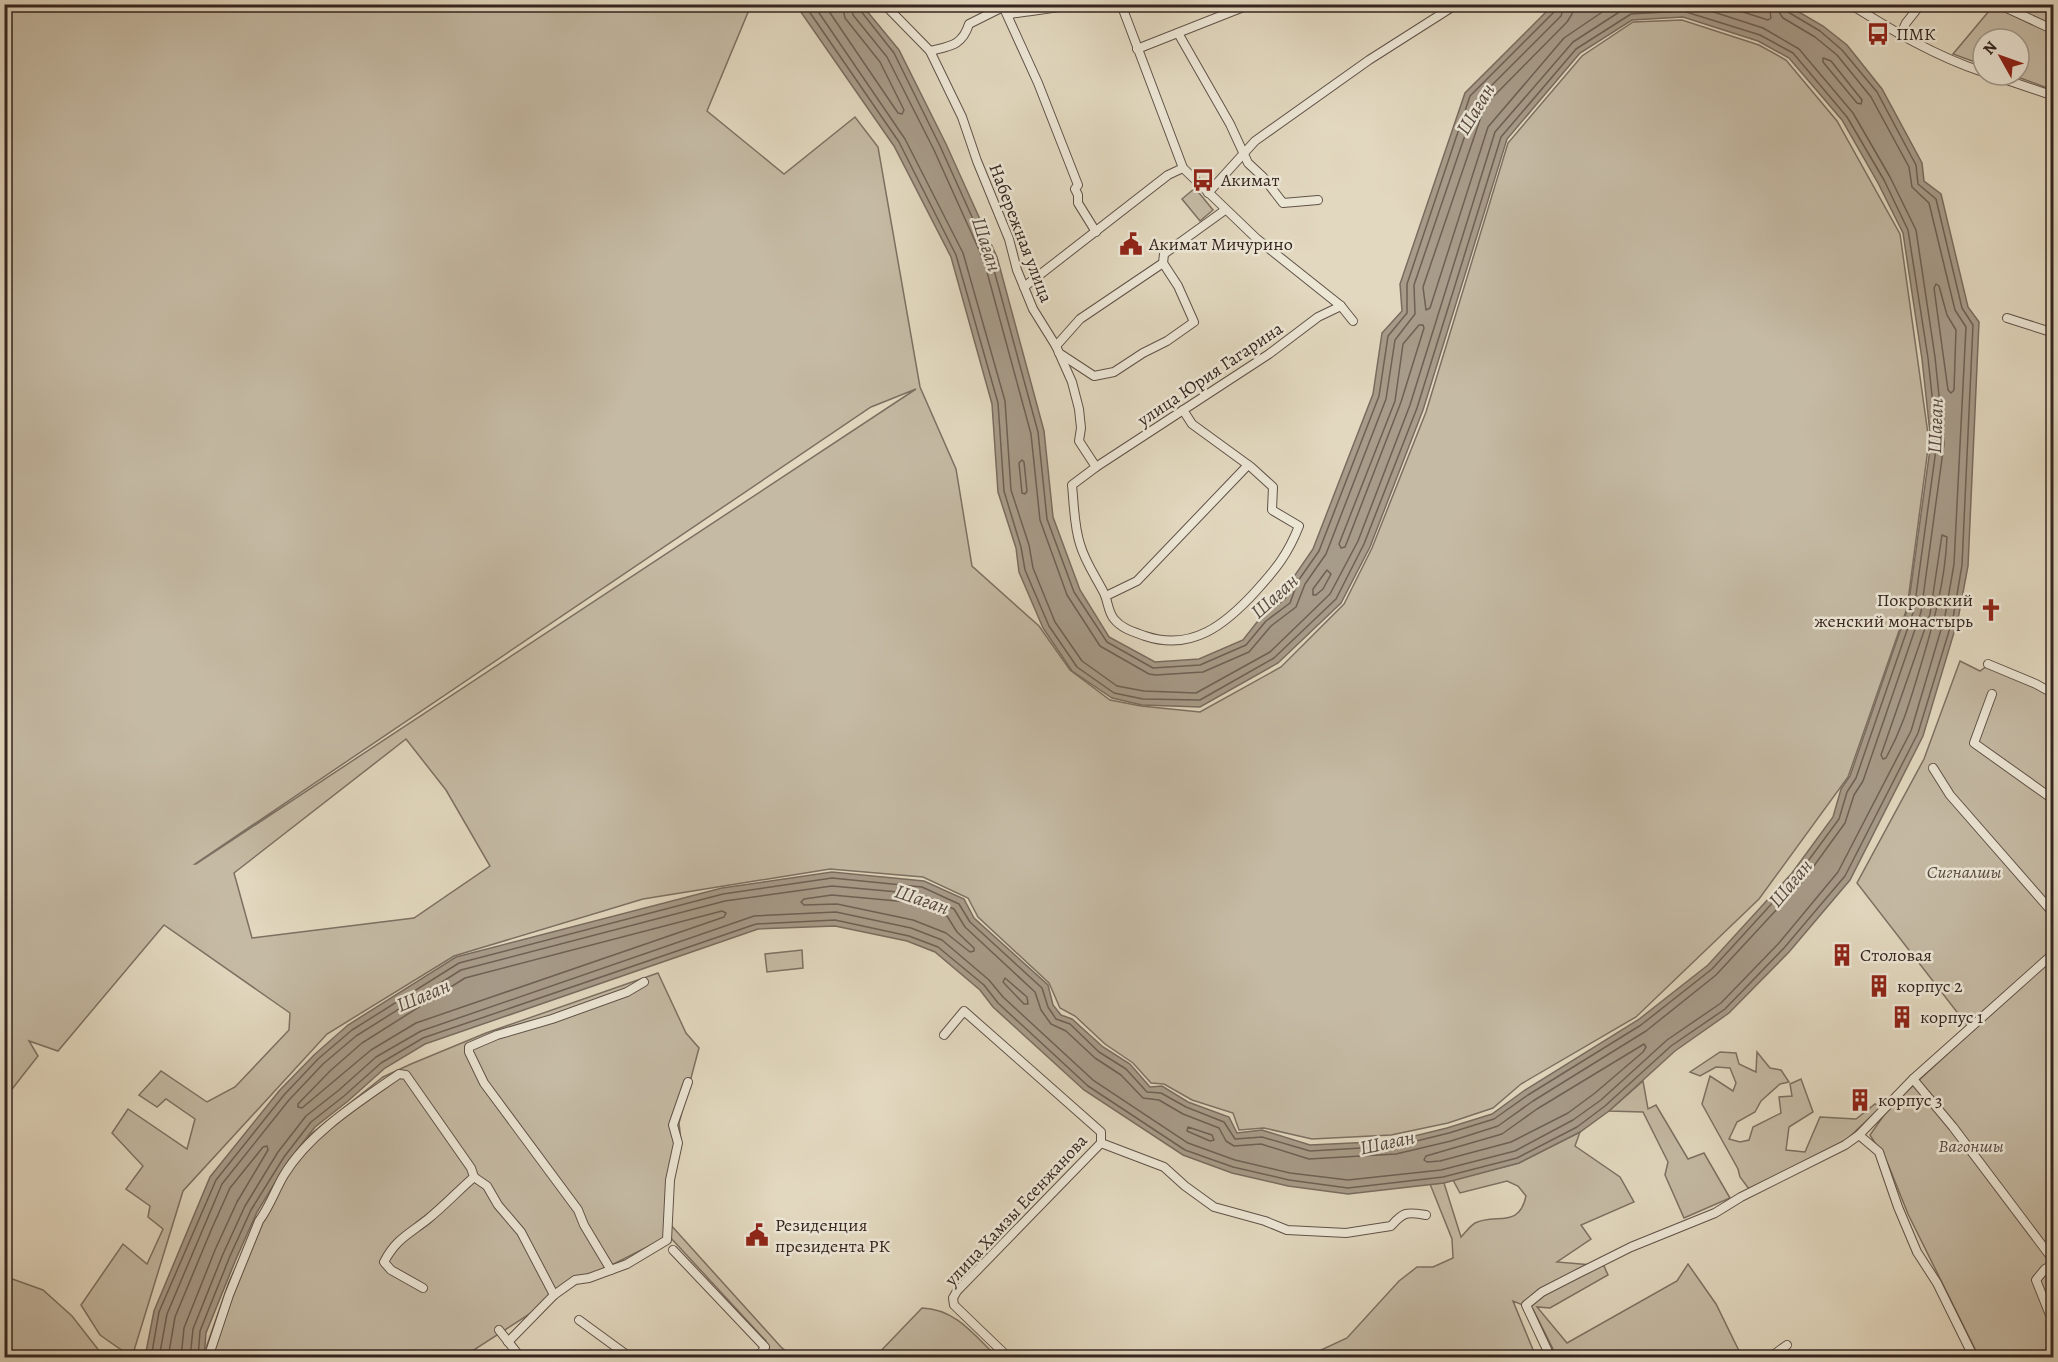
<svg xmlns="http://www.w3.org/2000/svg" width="2058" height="1362" font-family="Alegreya,serif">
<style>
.green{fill:#c5baa4;stroke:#7d7062;stroke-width:1.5;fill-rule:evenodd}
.water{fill:#a79b89;stroke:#796c5f;stroke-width:1.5}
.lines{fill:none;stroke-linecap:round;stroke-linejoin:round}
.shore{stroke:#6e6054;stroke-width:1.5}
.minor-casing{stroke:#605248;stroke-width:10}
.minor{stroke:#ece6d5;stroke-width:8}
.labels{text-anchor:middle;stroke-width:5;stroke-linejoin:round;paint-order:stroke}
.poi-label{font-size:18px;fill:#352520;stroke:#ece6d5;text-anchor:start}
.street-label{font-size:18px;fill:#352520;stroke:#ece6d5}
.park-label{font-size:18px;font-style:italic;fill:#594a41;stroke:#ece6d5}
.water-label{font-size:20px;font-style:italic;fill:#574840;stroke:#ece6d5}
</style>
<rect width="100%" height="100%" fill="#e2d8bf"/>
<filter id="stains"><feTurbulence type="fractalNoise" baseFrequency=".00333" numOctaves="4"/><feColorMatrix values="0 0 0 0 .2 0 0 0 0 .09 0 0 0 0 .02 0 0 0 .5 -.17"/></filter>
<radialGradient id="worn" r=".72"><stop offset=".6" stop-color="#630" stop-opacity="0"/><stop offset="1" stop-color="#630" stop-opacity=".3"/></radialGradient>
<g class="green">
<path d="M5 4 754 5 749 10 707 111 784 174 855 117 878 147 920 387 956 469 972 566 1039 626 1070 670 1110 700 1141 706 1200 712 1281 667 1344 604 1372 548 1426 412 1508 143 1582 56 1633 22 1682 20 1759 45 1786 60 1837 121 1900 234 1929 441 1907 608 1848 777 1759 899 1636 1017 1521 1084 1493 1108 1448 1123 1391 1135 1312 1139 1264 1128 1239 1130 1233 1113 1192 1100 1164 1084 1151 1083 1133 1063 1105 1044 1075 1016 1060 1008 1049 983 978 917 968 898 923 877 830 869 643 899 454 956 327 1034 183 1191 132 1357H127V1354L100 1335 81 1305 123 1244 147 1264 163 1229 148 1217 150 1206 126 1189 143 1166 112 1133 128 1109 187 1149 195 1119 166 1099 157 1107 139 1095 161 1071 207 1102 235 1087 289 1030 290 1013 164 925 58 1051 29 1041 38 1056 5 1098ZM916 389 196 864H195L871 407ZM406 739 446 790 490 866 414 918 252 938 234 873Z"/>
<polygon points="1994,5 2053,5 2053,90 2012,75 2019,75 2019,39 1983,39 1983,65 1953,54"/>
<polygon points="1195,188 1213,210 1200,221 1182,199"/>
<polygon points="1960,661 1980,671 1992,662 2053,690 2053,1357 1979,1357 1908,1214 1888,1164 1870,1135 1889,1108 1973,1030 1967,1025 1857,883 1924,759"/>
<polygon points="802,950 803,968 767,972 765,954"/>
<polygon points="658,973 686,1033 699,1048 679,1123 681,1141 671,1191 669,1223 781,1347 793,1357 759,1357 766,1341 669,1236 582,1280 463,1357 206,1358 206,1348 229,1282 266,1202 285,1166 311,1134 383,1077 411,1064 486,1033"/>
<polygon points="1720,1052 1736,1053 1739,1064 1756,1072 1757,1052 1770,1068 1781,1070 1789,1082 1780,1084 1761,1101 1755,1112 1737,1122 1729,1139 1740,1142 1749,1140 1753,1127 1781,1113 1779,1097 1792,1096 1790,1084 1801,1079 1813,1112 1789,1127 1786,1150 1805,1152 1820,1117 1856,1119 1875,1104 1881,1107 1843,1143 1749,1189 1740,1177 1738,1169 1702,1104 1710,1076 1733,1091 1736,1083 1730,1068 1716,1067 1700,1076 1690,1072"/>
<polygon points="1643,1081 1648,1109 1656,1105 1688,1159 1704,1153 1730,1198 1684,1218 1665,1175 1668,1162 1643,1112 1609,1111"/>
<path d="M1580 1132 1575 1146 1620 1177 1634 1202 1581 1225 1591 1239 1557 1262 1604 1266 1608 1275 1550 1308 1537 1307 1567 1343 1677 1281 1688 1264 1716 1304 1742 1357 1641 1358 1639 1354 1614 1358 1557 1357 1533 1309 1513 1301 1536 1357 1304 1358 1347 1338 1399 1281 1417 1267H1433L1453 1258 1452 1239 1430 1184 1444 1183 1461 1237C1465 1233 1470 1226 1475 1223 1496 1213 1519 1229 1526 1196L1518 1186 1507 1181 1460 1193 1453 1180 1519 1163Z"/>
<polygon points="4,1276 43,1290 72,1316 104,1357 5,1357"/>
<path d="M922 1308C956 1309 975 1336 997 1357H875Z"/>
</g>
<polygon class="water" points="796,5 862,5 899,50 946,144 997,257 1044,431 1053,517 1080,590 1109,637 1155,662 1199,659 1243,640 1261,617 1285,599 1293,578 1313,549 1373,394 1382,333 1402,311 1400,284 1465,93 1553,5 1787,5 1823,26 1847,45 1882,89 1922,163 1924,181 1941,194 1968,307 1979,322 1968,566 1958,619 1923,736 1850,880 1789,952 1729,1013 1675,1051 1609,1111 1580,1132 1519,1163 1444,1183 1348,1194 1288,1186 1232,1173 1183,1155 1084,1090 993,1007 980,990 935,952 907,941 835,926 758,929 425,1044 385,1068 348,1101 315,1127 289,1160 257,1212 236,1259 206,1333 204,1357 145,1357 154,1311 210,1177 279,1091 314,1055 348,1025 456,957 722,888 832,872 924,881 964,899 974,918 1048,985 1053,1005 1061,1015 1072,1019 1103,1047 1130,1064 1150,1087 1162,1086 1188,1102 1229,1117 1237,1133 1262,1130 1310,1145 1394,1141 1447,1128 1492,1114 1525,1090 1638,1020 1708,965 1792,873 1833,817 1841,789 1850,776 1908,608 1931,442 1922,359 1903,233 1878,183 1842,120 1789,58 1758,41 1683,17 1632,20 1580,53 1507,139 1423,410 1370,547 1341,603 1278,663 1200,707 1142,705 1112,698 1072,671 1043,628 1019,572 1016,548 998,492 992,404 951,257 894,146"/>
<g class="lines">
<g class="shore">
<polyline points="813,4 905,139 963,253 1005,401 1011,490 1029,545 1033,568 1055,622 1082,661 1117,686 1144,691 1196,693 1270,652 1330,594 1358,541 1410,405 1495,132 1573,42 1627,7 1662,4"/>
<polyline points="824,4 898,113 902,114 904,110 880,62 845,18 842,4"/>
<polyline points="851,4 853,15 887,57 934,150 984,261 1031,434 1040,520 1067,595 1100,646 1149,674 1156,675 1203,672 1249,652 1271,626 1296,607 1305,584 1326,554 1386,399 1395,340 1415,314 1414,285 1477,100 1561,16 1565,4"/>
<polyline points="858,4 860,10 894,53 940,146 991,259 1038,432 1047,519 1074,592 1107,642 1153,668 1200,665 1246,645 1266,621 1290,603 1298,581 1319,551 1379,396 1388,336 1407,313 1407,284 1470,96 1555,11 1557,4"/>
<polyline points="1574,4 1572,14 1567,22 1485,105 1423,287 1426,310 1430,308 1488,127 1564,38 1614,4"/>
<polyline points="1718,4 1768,20 1771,18 1769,4"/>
<polygon points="1823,58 1831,61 1862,100 1861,104 1857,103 1823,62"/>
<polygon points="1936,284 1939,286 1947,315 1956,330 1954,390 1951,393 1948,390 1934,288"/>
<polygon points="1419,325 1423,325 1424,328 1401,402 1349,537 1345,547 1341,548 1339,544 1395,401 1403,344"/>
<polygon points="1022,460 1024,462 1027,491 1025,494 1022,493 1019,463"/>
<path d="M1942 535 1947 537C1945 583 1933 625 1920 668 1910 701 1903 727 1886 758L1883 759 1881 755 1930 614Z"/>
<polygon points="1327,570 1331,574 1323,589 1316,595 1313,595 1313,589"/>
<polygon points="832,895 919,903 947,916 957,932 974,948 974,951 970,952 946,933 913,920 837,904 804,905 801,902 804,899"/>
<polygon points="722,911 726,913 724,917 416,1023 371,1050 302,1108 298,1107 298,1104 330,1071 362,1043 465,978"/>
<polygon points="1005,978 1027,997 1028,1004 1024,1004 1003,982"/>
<polygon points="1644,1044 1646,1047 1643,1052 1595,1093 1568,1113 1511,1142 1440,1161 1427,1162 1424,1160 1426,1156 1502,1134 1537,1109"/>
<polygon points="1188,1127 1212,1135 1214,1140 1210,1141 1187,1131"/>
<polyline points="151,1358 159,1312 216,1180 284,1095 318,1059 352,1030 459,963 723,894 832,878 922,887 959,904 970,922 1042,988 1048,1007 1056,1019 1070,1024 1099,1052 1126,1069 1147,1092 1161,1093 1186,1107 1224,1122 1235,1139 1262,1137 1310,1151 1396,1146 1449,1133 1494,1119 1528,1095 1641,1025 1712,969 1797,876 1839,819 1847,792 1856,778 1914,610 1937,442 1928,358 1908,230 1884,180 1847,117 1793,53 1760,35 1683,11 1631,14 1576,49 1501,137 1417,408 1364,544 1336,599 1274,658 1200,700 1143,699 1114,693 1077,667 1049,626 1025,570 1021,547 1004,491 998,403 956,255 899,142 804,4"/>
<polyline points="159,1358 167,1314 222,1184 289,1100 323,1064 356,1036 461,970 725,901 832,886 920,894 954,909 965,927 1035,992 1041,1010 1051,1024 1066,1031 1095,1058 1121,1075 1143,1098 1159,1100 1183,1114 1219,1128 1226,1141 1234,1146 1261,1144 1309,1159 1396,1154 1451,1141 1498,1126 1533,1101 1646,1031 1716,975 1803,881 1845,823 1854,795 1863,781 1921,612 1944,444 1935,357 1916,230 1890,177 1853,113 1799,49 1763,28 1689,4"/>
<polyline points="168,1358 175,1317 212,1228 230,1188 263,1147 267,1146 268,1150 237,1202 215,1250 184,1328 181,1358"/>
<polyline points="190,1358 193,1329 223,1254 245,1206 278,1152 306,1116 339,1090 376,1057 421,1031 754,916 836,912 911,928 942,940 989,980 1003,997 1093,1080 1188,1143 1235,1160 1290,1173 1348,1180 1441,1170 1515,1151 1573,1120 1601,1100 1667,1040 1721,1003 1779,943 1838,872 1911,731 1945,616 1954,564 1966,327 1955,310 1929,203 1912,187 1909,167 1871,97 1837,55 1815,37 1783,18 1779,12 1778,4"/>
<polyline points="198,1358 200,1331 230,1256 251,1210 284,1157 311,1122 344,1096 381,1063 423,1038 756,924 835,920 909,936 938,947 984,985 998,1003 1088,1086 1185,1150 1233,1167 1289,1180 1348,1188 1443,1177 1517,1158 1577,1127 1605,1106 1671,1046 1725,1009 1784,948 1845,876 1918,733 1953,618 1962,565 1973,325 1962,308 1936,199 1918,184 1916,165 1877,92 1842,50 1820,31 1788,12 1785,4"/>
</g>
<g class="minor-casing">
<g id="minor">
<path d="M884 4 930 51 962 117 977 161 1009 239 1017 270 1033 309 1056 346 1072 382 1079 409 1081 428 1079 441 1096 467 1072 485C1074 504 1074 526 1080 544 1085 562 1096 577 1104 593 1108 601 1108 612 1114 619 1122 629 1134 632 1145 636 1192 652 1226 624 1256 591 1276 569 1288 554 1299 526L1272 510 1273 487 1251 467 1192 424 1183 410"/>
<polyline points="1002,4 1038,83 1078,185 1075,189 1078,195 1078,203 1096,232"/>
<polyline points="1121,4 1183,168 1257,239 1341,306 1353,321"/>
<path d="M1850 4C1893 31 1935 56 1983 72"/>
<polyline points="1998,4 2054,30"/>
<polyline points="1178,33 1230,124 1248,163 1263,177 1283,203 1318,200"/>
<polyline points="1900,36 1906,23 1921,4"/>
<polyline points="1137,49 1251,4"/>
<path d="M930 51C950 46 962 46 969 24L1003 7 1011 14C1032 10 1054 9 1075 4"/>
<polyline points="1992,75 2054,96"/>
<polyline points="1208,193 1255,141 1369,60 1457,4"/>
<polyline points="1024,287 1168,175 1183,168"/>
<polyline points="2007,318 2054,333"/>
<polyline points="1056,346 1080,319 1163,263 1164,254 1225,210"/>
<polyline points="1059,353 1094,376 1114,372 1143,353 1167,341 1194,322 1178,286 1163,263"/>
<polyline points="1096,467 1269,354 1318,317 1341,306"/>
<polyline points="1106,596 1137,581 1248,465"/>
<polyline points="1988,664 2036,684 2054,694"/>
<polyline points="1992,694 1974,743 2054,800"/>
<polyline points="1933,768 1950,795 2054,914"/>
<polyline points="944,1035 964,1011 1101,1132 1101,1143 957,1291 953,1298 954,1305 1009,1358"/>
<polyline points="1913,1079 1953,1127 2054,1261"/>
<polyline points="1859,1135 1879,1152 1898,1207 1917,1252 1937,1283 1974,1358"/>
<path d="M1101 1143 1164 1167 1185 1186 1214 1207 1265 1221 1287 1230 1346 1233 1391 1226C1404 1211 1407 1212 1426 1215"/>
<polyline points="474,1177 487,1186 498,1205 521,1232 554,1295"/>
<polyline points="673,1250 765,1347 758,1358"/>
<polyline points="2054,1264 2045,1269 2036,1280 2054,1325"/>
<polyline points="611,1270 584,1225 578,1210 484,1083 469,1052 469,1047 497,1035 552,1019 627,992 644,982"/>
<polyline points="579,1320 631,1358"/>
<polyline points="499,1330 521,1358"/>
<polyline points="508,1342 554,1295 575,1280 589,1278 627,1264 667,1240 670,1180 678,1143 673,1125 688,1082"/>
<path d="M208 1358 229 1295 259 1221C270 1206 275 1190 284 1175 309 1133 359 1102 399 1074L406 1075 471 1168 474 1177C458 1191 444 1206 428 1219 409 1234 396 1239 384 1262L391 1270 423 1288"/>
<polyline points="1551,1358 1526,1305 1542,1292 1579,1273 1631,1247 1715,1213 1741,1197 1845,1145 1859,1135 1913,1079 2054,953"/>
<polyline points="1769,1358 1787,1345"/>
</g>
</g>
<use href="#minor" class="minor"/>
</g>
<defs>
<g id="bus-bare" transform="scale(1.8)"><path d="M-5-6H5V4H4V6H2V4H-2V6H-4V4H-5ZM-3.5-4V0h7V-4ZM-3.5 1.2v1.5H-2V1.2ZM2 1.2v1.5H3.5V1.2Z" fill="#8f2418" stroke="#ece6d5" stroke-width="2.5" paint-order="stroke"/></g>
<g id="civic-bare" transform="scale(1.8)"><path d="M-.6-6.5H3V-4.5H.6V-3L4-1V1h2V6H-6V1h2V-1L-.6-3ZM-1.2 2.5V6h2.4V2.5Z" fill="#8f2418" stroke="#ece6d5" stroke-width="2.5" paint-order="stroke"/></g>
<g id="church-bare" transform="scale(1.8)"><path d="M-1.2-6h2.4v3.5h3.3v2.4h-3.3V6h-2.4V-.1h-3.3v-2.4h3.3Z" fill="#8f2418" stroke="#ece6d5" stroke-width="2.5" paint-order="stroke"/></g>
<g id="building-bare" transform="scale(1.8)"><path d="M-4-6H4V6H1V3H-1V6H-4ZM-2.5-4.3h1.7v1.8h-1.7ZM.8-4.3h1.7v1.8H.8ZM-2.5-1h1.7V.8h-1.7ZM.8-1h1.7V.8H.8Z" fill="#8f2418" stroke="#ece6d5" stroke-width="2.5" paint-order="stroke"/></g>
</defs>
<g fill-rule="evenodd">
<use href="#bus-bare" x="1878" y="34"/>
<use href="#bus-bare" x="1203" y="180"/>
<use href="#civic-bare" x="1131" y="244"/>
<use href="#church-bare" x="1991" y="610"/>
<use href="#building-bare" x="1842" y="955"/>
<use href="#building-bare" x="1879" y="986"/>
<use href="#building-bare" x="1902" y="1017"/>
<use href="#building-bare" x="1860" y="1100"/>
<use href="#civic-bare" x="757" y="1235"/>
</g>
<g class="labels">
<g class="poi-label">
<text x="1896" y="40">ПМК</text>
<text x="1221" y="186">Акимат</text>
<text x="1149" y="250">Акимат Мичурино</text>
<text x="1973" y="606" text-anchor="end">Покровский<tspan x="1973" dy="21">женский монастырь</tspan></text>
<text x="1860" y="961">Столовая</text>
<text x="1897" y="992">корпус 2</text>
<text x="1920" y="1023">корпус 1</text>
<text x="1878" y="1106">корпус 3</text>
<text x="775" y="1231">Резиденция<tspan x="775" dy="21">президента РК</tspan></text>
</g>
<g class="street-label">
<text transform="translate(1021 233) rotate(69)" y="6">Набережная улица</text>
<text transform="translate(1210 374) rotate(-34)" y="6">улица Юрия Гагарина</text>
<text transform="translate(1016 1210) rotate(-47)" y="6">улица Хамзы Есенжанова</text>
</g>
<g class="park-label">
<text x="1964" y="878">Сигналшы</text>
<text x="1971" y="1152">Вагоншы</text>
</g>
<g class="water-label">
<text transform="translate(1475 109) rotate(-59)" y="7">Шаған</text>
<text transform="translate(987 244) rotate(72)" y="7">Шаған</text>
<text transform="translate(1935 426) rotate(-88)" y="7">Шаған</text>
<text transform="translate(1274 596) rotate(-42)" y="7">Шаған</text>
<text transform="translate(1790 883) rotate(-50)" y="7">Шаған</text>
<text transform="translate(922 899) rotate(19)" y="7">Шаған</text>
<text transform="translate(423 995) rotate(-23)" y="7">Шаған</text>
<text transform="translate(1387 1142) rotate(-12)" y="7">Шаған</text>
</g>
</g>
<rect width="2058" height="1362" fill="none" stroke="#e2d8bf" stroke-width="24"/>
<rect x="6" y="6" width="2046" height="1350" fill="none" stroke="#352520" stroke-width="3"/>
<rect x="12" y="12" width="2034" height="1338" fill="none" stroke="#352520" stroke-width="1.5"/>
<g transform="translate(2001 57) rotate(310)"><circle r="28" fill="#ece6d5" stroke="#a3998d" stroke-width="1.5"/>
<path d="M0-4.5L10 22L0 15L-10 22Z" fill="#8f2418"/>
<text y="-9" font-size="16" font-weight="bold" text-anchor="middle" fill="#352520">N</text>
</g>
<rect width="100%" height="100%" filter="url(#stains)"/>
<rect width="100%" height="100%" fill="url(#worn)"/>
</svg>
